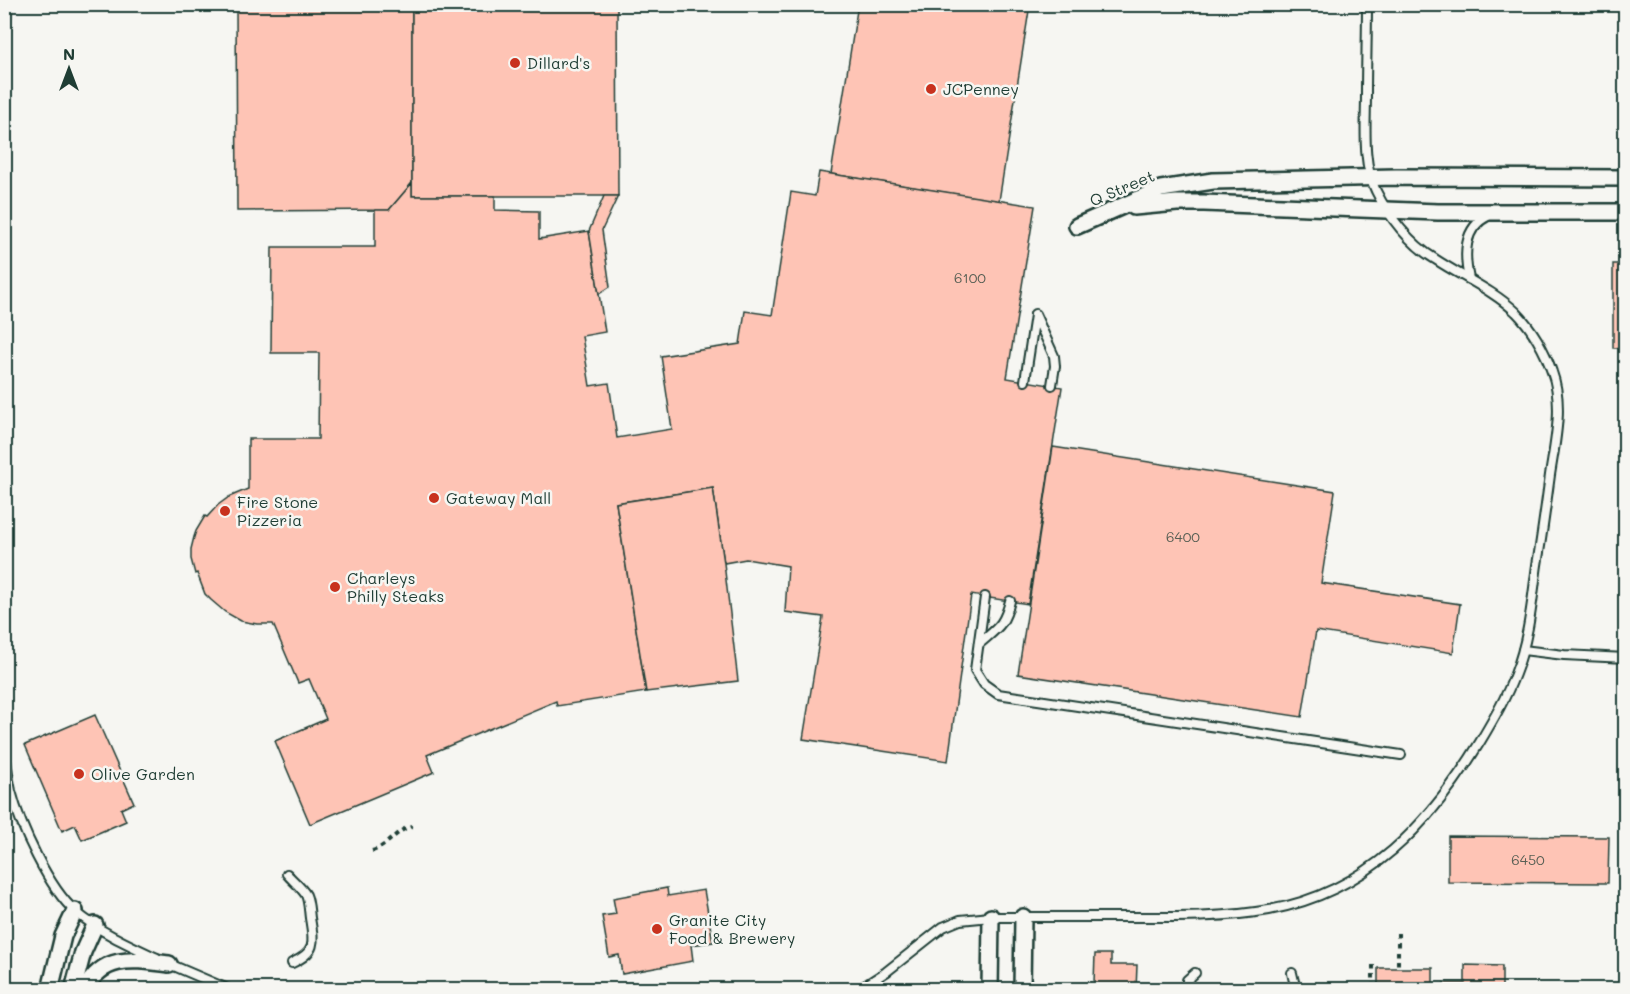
<svg xmlns="http://www.w3.org/2000/svg" width="1630" height="994" font-family="Mali,sans-serif">
<style>
.building{fill:#fec4b5;stroke:#1f3d34;stroke-width:1.5}
.lines{fill:none;stroke-linecap:round;stroke-linejoin:round}
.service-casing{stroke:#1f3d34;stroke-width:12}
.minor-casing{stroke:#1f3d34;stroke-width:20}
.path{stroke:#1f3d34;stroke-width:4;stroke-dasharray:4.5 4.5;stroke-linecap:butt}
.service{stroke:#f6f6f2;stroke-width:8}
.minor{stroke:#f6f6f2;stroke-width:15}
.poi-dot{fill:#c8321e;stroke:#f6f6f2;stroke-width:2}
.labels{text-anchor:middle;stroke-width:5;stroke-linejoin:round;paint-order:stroke}
.number-label{font-size:14px;fill:#575f54}
.poi-label{font-size:16px;fill:#1f3d34;stroke:#f6f6f2;text-anchor:start}
.street-label{font-size:16px;fill:#1f3d34;stroke:#f6f6f2}
</style>
<rect width="100%" height="100%" fill="#f6f6f2"/>
<filter id="ink" filterUnits="userSpaceOnUse"><feTurbulence type="fractalNoise" baseFrequency=".0167" numOctaves="2"/><feDisplacementMap in="SourceGraphic" scale="12" xChannelSelector="R" yChannelSelector="G"/><feConvolveMatrix kernelMatrix="1 2 1 2 8 2 1 2 1" color-interpolation-filters="sRGB"/></filter>
<g filter="url(#ink)">
<g class="building">
<polygon points="236,4 412,4 412,183 389,210 237,211"/>
<polygon points="412,4 617,4 618,196 412,196"/>
<polygon points="858,4 1030,4 999,201 831,174"/>
<polygon points="819,172 1035,206 1007,378 1062,387 1028,604 971,595 948,761 803,739 823,617 785,612 788,566 746,559 724,563 713,488 616,503 646,692 557,706 556,701 427,755 434,772 310,824 275,741 326,719 309,679 298,683 273,624 257,624 241,621 225,612 211,600 205,594 197,573 195,574 191,559 191,549 194,537 196,531 205,516 207,517 218,505 229,497 248,489 248,439 318,439 319,353 271,353 272,247 375,247 375,210 389,210 412,183 412,196 495,196 495,210 539,211 539,239 589,231 605,332 582,336 590,386 609,383 617,438 672,429 661,356 740,344 745,311 772,315 791,192 815,196"/>
<polygon points="604,196 618,196 602,230 610,287 599,294 589,231"/>
<rect x="1613" y="264" width="13" height="84"/>
<polygon points="1053,447 1335,491 1321,583 1460,604 1453,653 1316,631 1302,717 1018,674"/>
<polygon points="713,488 724,563 738,681 646,692 616,503"/>
<polygon points="95,715 134,803 121,809 126,821 82,840 75,825 62,831 25,745"/>
<polygon points="1448,836 1609,837 1608,883 1448,882"/>
<polygon points="667,888 668,896 704,890 713,942 691,945 693,961 622,974 619,955 609,957 602,916 616,914 613,898"/>
<polygon points="1095,954 1111,954 1111,965 1137,965 1136,990 1090,990 1090,983 1094,983"/>
<polygon points="1465,965 1502,966 1502,990 1443,990 1444,983 1465,983"/>
<polygon points="1378,968 1433,968 1433,990 1371,990 1378,983"/>
</g>
<g class="lines">
<g class="service-casing">
<g id="service">
<polyline points="4,90 5,34 7,4"/>
<path d="M1469 279C1464 255 1463 228 1488 216"/>
<polyline points="1035,314 1054,356 1055,366 1052,385"/>
<polyline points="1025,381 1035,315"/>
<polyline points="985,597 975,670 984,684 998,694 1401,755"/>
<path d="M979 644C997 628 1004 626 1010 601"/>
<polyline points="1523,650 1564,655 1626,658"/>
<path d="M4 745C6 761 8 776 11 791 20 826 49 889 76 912 100 932 129 945 157 958"/>
<path d="M287 874C293 881 301 887 306 895 309 902 309 911 310 918 314 942 317 952 292 963"/>
<polyline points="167,963 230,990"/>
<polyline points="1292,973 1296,990"/>
<path d="M858 990 886 972 943 927 960 920 991 917C1037 917 1084 917 1130 917 1176 917 1223 918 1269 910 1368 892 1430 824 1480 742 1493 720 1506 698 1515 674 1529 639 1532 601 1537 565 1542 535 1546 505 1550 475 1555 442 1564 404 1552 372 1545 351 1532 328 1516 312 1493 290 1462 277 1435 259 1411 245 1388 216 1376 191 1362 164 1366 125 1366 95 1366 65 1367 35 1367 4"/>
<polyline points="1186,990 1187,980 1195,973"/>
</g>
</g>
<g class="minor-casing">
<g id="minor">
<polyline points="1134,207 1177,203 1204,203 1438,212 1626,212"/>
<polyline points="1077,226 1161,189 1213,181 1396,177 1626,178"/>
<polyline points="50,990 63,936 75,911"/>
<polyline points="73,990 83,952 95,925"/>
<path d="M85 990C103 953 136 960 169 964"/>
<polyline points="990,990 991,917"/>
<polyline points="1022,990 1023,917"/>
</g>
</g>
<g class="path">
<path d="M372 851C387 847 396 830 412 826"/>
<polyline points="1398,933 1398,965"/>
<polyline points="1373,965 1373,987"/>
</g>
<use href="#service" class="service"/>
<use href="#minor" class="minor"/>
</g>
</g>
<g class="poi-dot">
<circle cx="515" cy="63" r="6"/>
<circle cx="931" cy="89" r="6"/>
<circle cx="434" cy="498" r="6"/>
<circle cx="225" cy="511" r="6"/>
<circle cx="335" cy="587" r="6"/>
<circle cx="79" cy="774" r="6"/>
<circle cx="657" cy="929" r="6"/>
</g>
<g class="labels">
<g class="number-label">
<text x="970" y="283">6100</text>
<text x="1183" y="542">6400</text>
<text x="1528" y="865">6450</text>
</g>
<g class="poi-label">
<text x="527" y="69">Dillard's</text>
<text x="943" y="95">JCPenney</text>
<text x="446" y="504">Gateway Mall</text>
<text x="237" y="508">Fire Stone<tspan x="237" dy="18">Pizzeria</tspan></text>
<text x="347" y="584">Charleys<tspan x="347" dy="18">Philly Steaks</tspan></text>
<text x="91" y="780">Olive Garden</text>
<text x="669" y="926">Granite City<tspan x="669" dy="18">Food &amp; Brewery</tspan></text>
</g>
<g class="street-label">
<text transform="translate(1122 188) rotate(-23)" y="6">Q Street</text>
</g>
</g>
<rect width="1630" height="994" fill="none" stroke="#f6f6f2" stroke-width="24"/>
<rect x="12" y="12" width="1606" height="970" fill="none" stroke="#1f3d34" stroke-width="2" filter="url(#ink)"/>
<g transform="translate(69 69)" stroke="#f6f6f2" stroke-width="4.5" paint-order="stroke">
<path d="M0-4.5L10 22L0 15L-10 22Z" fill="#1f3d34"/>
<text y="-9" font-size="16" font-weight="bold" text-anchor="middle" fill="#1f3d34">N</text>
</g>
</svg>
